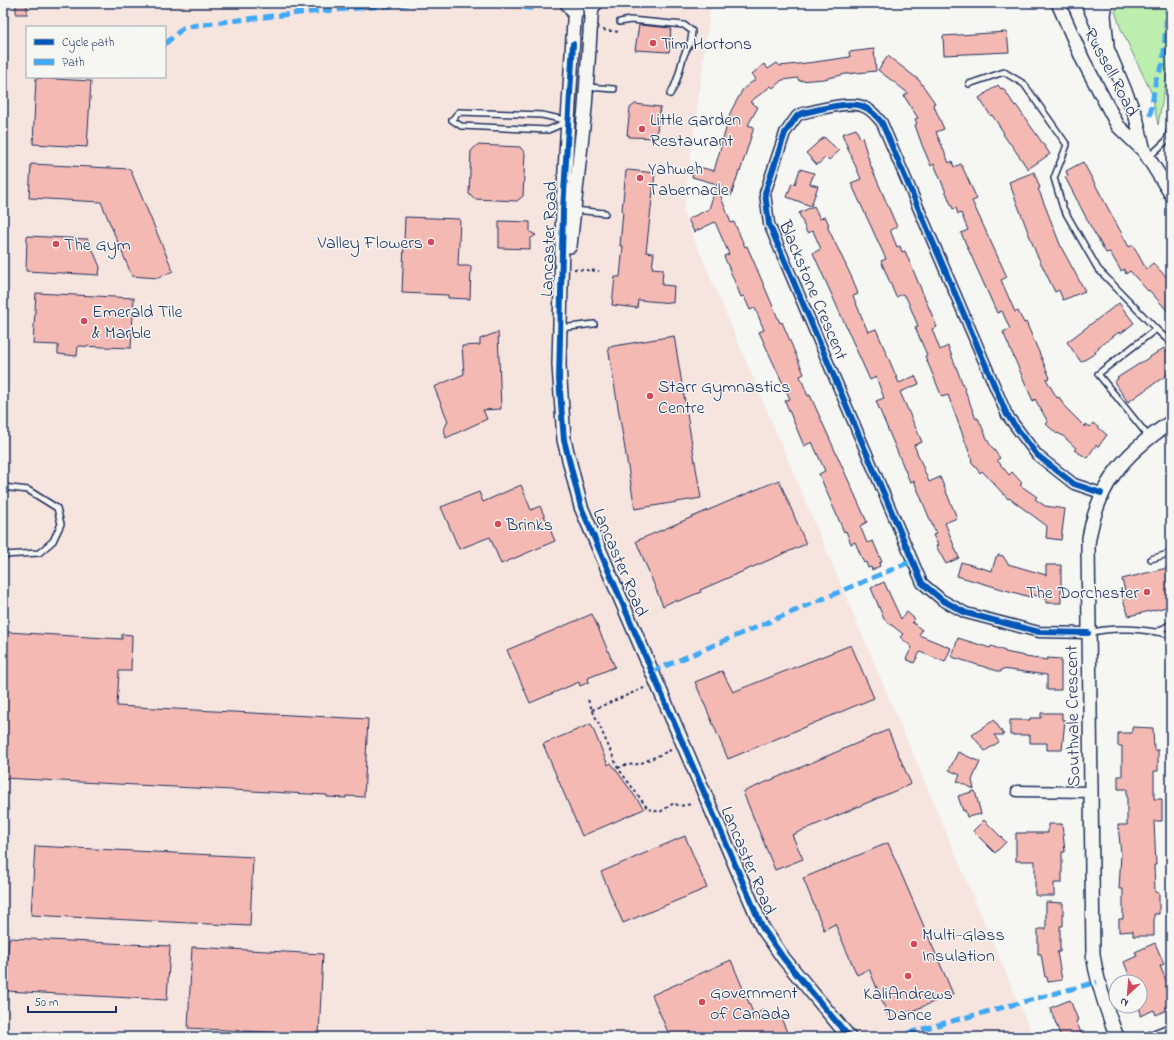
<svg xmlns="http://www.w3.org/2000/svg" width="1174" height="1040" font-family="'Indie Flower',sans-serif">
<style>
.built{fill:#f6e4df;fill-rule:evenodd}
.green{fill:#bceead;stroke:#6c8e86}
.building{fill:#f5b9b4;stroke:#1b2f5e}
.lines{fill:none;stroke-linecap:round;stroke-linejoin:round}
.lane-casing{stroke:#1b2f5e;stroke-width:8}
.street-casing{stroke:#1b2f5e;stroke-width:13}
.secondary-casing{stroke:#1b2f5e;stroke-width:16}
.primary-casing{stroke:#1b2f5e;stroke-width:18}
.path{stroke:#1b2f5e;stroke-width:2;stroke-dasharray:3 3;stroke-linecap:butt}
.lane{stroke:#f6f6f2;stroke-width:5}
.street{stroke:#f6f6f2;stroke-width:10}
.secondary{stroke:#f6f6f2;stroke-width:13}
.primary{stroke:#f6f6f2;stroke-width:15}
.quiet{stroke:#3fa9f5;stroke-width:5;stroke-dasharray:10 5;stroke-linecap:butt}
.cycleway-casing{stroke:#f6f6f2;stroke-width:8}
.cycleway{stroke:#0057b8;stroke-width:6}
.poi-dot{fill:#d1495b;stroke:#f6f6f2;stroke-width:1.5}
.labels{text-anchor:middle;stroke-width:3;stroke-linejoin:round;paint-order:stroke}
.poi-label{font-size:18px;fill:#1b2f5e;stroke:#f6f6f2;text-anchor:start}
.street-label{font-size:18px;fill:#1b2f5e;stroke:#f6f6f2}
</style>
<rect width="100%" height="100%" fill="#f6f6f2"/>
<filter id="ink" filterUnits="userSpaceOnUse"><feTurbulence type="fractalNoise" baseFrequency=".025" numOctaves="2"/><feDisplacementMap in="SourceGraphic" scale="8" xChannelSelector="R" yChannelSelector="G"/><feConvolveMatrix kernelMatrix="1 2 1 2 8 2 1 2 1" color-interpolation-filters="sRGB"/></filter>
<g filter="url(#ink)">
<path class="built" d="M3 3H711L683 213 1033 1037H3ZM27 27H165V77H27Z"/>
<polygon class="green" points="1121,3 1171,3 1171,52 1158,125 1152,94 1121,29 1115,11"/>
<g class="building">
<rect x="16" y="3" width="11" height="11"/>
<polygon points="639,25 671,28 669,52 635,50"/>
<polygon points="1007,32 1009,52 944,55 943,36"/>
<polygon points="874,49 876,71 846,74 824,79 799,81 798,78 782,80 773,88 771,86 750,102 758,107 748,125 754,127 740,172 739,171 731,196 719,192 731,223 734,222 745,247 747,246 780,323 782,322 804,374 800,376 808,396 810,395 867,522 860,526 867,543 873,541 882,562 879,563 880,566 872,570 871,567 868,568 866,562 864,563 855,542 851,544 846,531 844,532 819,474 825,471 812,442 804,446 785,401 790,399 759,332 764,330 755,308 750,310 744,296 741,297 724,256 729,254 715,222 694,232 688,219 709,209 717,184 692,177 695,166 714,171 731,111 743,89 756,79 752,74 764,64 768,69 777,63 780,66 815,62 850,57 849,52"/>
<polygon points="888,56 919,80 935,103 933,104 944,129 936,132 949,163 952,161 954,167 961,164 977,199 972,201 1007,277 1001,280 1015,312 1018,311 1024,323 1026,322 1050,378 1046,379 1057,398 1059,397 1065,407 1085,427 1086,424 1090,427 1093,423 1107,435 1098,447 1096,445 1087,458 1074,450 1076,448 1063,436 1058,433 1057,434 1046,424 1048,422 1035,399 1033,401 1029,392 1003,332 1010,329 1002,311 997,313 961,233 968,230 961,213 958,214 956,208 953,209 934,164 931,166 922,145 915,125 917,124 915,119 918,118 904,96 908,93 878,70"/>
<polygon points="36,78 91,81 87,147 33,144"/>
<polygon points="998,85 1001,89 1003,88 1015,106 1016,105 1050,154 1028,169 1010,143 1009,143 1003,134 1004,133 992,115 991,116 979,98"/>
<polygon points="635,104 660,107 656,138 629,137 629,135 627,135 630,108"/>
<polygon points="856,129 860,138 862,137 870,164 897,227 890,230 897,247 900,246 902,252 905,251 937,327 932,329 940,350 948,346 976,419 978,418 989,443 1000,458 997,460 1009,475 1012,472 1022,483 1020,485 1037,497 1035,499 1045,506 1065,509 1061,540 1046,538 1047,526 1009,498 1008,499 982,471 980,473 971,461 972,460 948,395 942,397 925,356 927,355 915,327 918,326 907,299 903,294 896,297 881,261 886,259 851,183 861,179 842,134"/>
<polygon points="824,137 839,151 829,160 826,157 817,165 806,153"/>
<polygon points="477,145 520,147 525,153 523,196 517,201 474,199 469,194 471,151"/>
<polygon points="1083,162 1129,247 1133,245 1146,269 1153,263 1171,282 1171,315 1149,290 1148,291 1130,271 1126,274 1124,269 1121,271 1110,252 1106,253 1091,227 1065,177 1068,176 1066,171"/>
<polygon points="31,164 130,169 173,271 158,278 132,276 101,202 29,198"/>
<polygon points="800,169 814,173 810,184 818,186 811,206 787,197 792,183 795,184"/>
<polygon points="628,170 655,173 646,252 654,253 652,268 663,269 662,285 674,286 673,303 638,300 637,308 612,305 615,277 620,277 623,246 620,246 623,211 622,210 626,171"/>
<polygon points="1034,172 1040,188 1038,189 1040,193 1061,247 1085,291 1063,300 1059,290 1055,292 1036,253 1009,182"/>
<polygon points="814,206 820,219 825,216 829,225 827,226 853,280 858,294 853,296 868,332 876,329 899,383 915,376 919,384 900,392 922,442 914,445 929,482 940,477 957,518 945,523 959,558 946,564 936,546 938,545 933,535 936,534 914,481 910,482 876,401 884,398 876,377 870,380 813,253 821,249 813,231 807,233 799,213"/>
<polygon points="405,217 460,219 458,266 471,266 470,299 448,298 448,295 402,293"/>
<polygon points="499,221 530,222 530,232 536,235 530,239 530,249 499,248"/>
<polygon points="27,236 88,239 100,267 99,275 26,271"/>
<polygon points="36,293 134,298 131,348 78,346 77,356 58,354 58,345 33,344"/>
<polygon points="1119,303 1134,323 1120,334 1119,332 1107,341 1098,347 1099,349 1095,351 1096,353 1081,362 1067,342"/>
<polygon points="498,332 501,409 483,410 487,419 446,438 444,429 448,421 434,387 464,374 462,346 480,345 480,339"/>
<polygon points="674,336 701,498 635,509 608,347"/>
<polygon points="1164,348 1166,352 1171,348 1171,372 1128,402 1114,382 1118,379 1117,378"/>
<polygon points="779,480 806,544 700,590 701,592 676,602 675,600 663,606 636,541"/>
<polygon points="521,485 531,510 540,506 555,541 501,564 490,537 459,549 441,507 479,492 483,502"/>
<polygon points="999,555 1003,556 1008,564 1046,575 1046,565 1061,565 1061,603 1046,603 1046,599 1031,594 1030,597 957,576 961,562 992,571 996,557"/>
<polygon points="1171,567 1171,606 1129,616 1120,592 1125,591 1122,579"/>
<polygon points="884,582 901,619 907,612 915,619 912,622 922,630 919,635 951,648 945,662 920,652 914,663 906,659 912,647 900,637 903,634 884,619 871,588"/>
<polygon points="592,614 615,667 588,678 589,682 580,686 579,682 530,703 507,650"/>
<polygon points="7,632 122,639 122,634 132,635 131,671 119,671 117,706 368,719 364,797 346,796 346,798 327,797 327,795 3,778 3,683"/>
<polygon points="958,638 990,648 991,646 1005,651 1005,652 1025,656 1025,657 1047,660 1047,658 1061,659 1061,690 1047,690 1047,675 1002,669 1001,672 952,657"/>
<polygon points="851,645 874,698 728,759 695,682 722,671 733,692"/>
<polygon points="1041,713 1062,713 1062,720 1065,720 1062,750 1047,750 1047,743 1030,743 1030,735 1010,735 1010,720 1030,720 1030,718 1041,718"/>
<polygon points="994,720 1004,735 994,735 999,742 985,751 972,735"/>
<polygon points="591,724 608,765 611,763 644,809 582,836 543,744"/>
<polygon points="1132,727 1153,728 1154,750 1158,750 1158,771 1154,771 1154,799 1162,799 1162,821 1154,821 1156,865 1154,865 1155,892 1159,893 1159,914 1154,914 1154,936 1133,936 1133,931 1119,932 1119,919 1123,919 1123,889 1119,889 1121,854 1118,825 1127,825 1127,789 1118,789 1118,776 1122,776 1122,746 1118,746 1118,733 1132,733"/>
<polygon points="888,730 911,784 792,835 803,859 775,870 743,792"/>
<polygon points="958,752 980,762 972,780 974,789 957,781 960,775 949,770"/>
<polygon points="975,791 981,814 967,817 965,810 963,811 958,796"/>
<polygon points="984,820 1006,842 995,853 973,831"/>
<polygon points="1048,824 1062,824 1065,852 1062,852 1062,883 1054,883 1054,896 1039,896 1035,895 1035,861 1016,861 1016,833 1048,833"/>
<polygon points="685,836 707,888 623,923 601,872"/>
<polygon points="888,843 953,994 890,1020 869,969 857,975 835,924 824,930 803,878"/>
<polygon points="35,846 253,857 250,926 31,915"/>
<polygon points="1046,902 1063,903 1063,926 1060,926 1060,952 1057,952 1062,980 1048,982 1047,977 1045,977 1041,954 1038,954 1038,929 1046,929"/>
<polygon points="9,938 170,946 167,1000 6,991"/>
<polygon points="1155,943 1164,964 1160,966 1168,985 1166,986 1171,998 1171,1008 1156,1015 1154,1010 1140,1016 1140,982 1132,982 1124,962 1137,956 1135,952"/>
<polygon points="192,947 323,954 319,1035 188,1028"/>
<polygon points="731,960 754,1015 765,1009 768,1019 779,1013 789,1037 670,1037 652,995"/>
<polygon points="1070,1000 1078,1020 1076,1021 1083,1037 1061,1037 1050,1008"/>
</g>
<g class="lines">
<g class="lane-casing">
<g id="lane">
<path d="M620 22 630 20 684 25 692 31C691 48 687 45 683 58 679 71 678 83 670 94"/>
<polyline points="969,84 1004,72 1024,84 1067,145 1054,178 1063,208 1098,269 1156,329 1098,374 1149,437"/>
<polyline points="587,87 614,89"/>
<polygon points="459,112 542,115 569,121 548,130 461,126 452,120"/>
<polyline points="1149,157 1167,140 1171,125"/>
<polyline points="574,210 605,213"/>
<polyline points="561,328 594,324"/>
<polyline points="1156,329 1171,343"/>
<polyline points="3,487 28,490 57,508 61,524 53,541 39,553 3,555"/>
<polyline points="1151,559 1171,553"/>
<polyline points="1157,632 1171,624"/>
<path d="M1089 633C1114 626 1146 629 1171 635"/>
<polyline points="1144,1037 1171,1026"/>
</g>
</g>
<g class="street-casing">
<g id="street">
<path d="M1088 633 1039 632 966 613 942 600 922 583 769 224 765 193 785 133 797 116 803 113C818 110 851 100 864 107 872 110 877 117 882 123L1007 415 1037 455 1074 484 1101 493"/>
<polyline points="1017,791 1091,792"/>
</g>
</g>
<g class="secondary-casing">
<g id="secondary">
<polyline points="1058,3 1083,60 1118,126 1144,151 1171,194"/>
<polyline points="1088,3 1136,117 1144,151"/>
<polyline points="575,4 563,204 559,365 564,440 581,507 762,927 784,959 849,1037"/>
<polyline points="570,246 585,108 592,3"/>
<path d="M1117 1037C1106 1009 1097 983 1093 954L1088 544C1097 485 1122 455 1171 422"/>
</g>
</g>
<g class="primary-casing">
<g id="primary">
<polyline points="568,3 575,13"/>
<polyline points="1105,3 1103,15 1106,45"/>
<polyline points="591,7 595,3"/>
</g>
</g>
<g class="path">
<polyline points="603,30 619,32"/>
<polyline points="574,269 599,271"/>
<polyline points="588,700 618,768 648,809 660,812 674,803 679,806 693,804"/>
<polyline points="592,710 644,688"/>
<polyline points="618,768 625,765 639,764 671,750"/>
</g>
<use href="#lane" class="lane"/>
<use href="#street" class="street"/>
<use href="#secondary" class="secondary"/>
<use href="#primary" class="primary"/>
<g class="quiet">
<path d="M509 3C521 7 532 12 543 3"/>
<polyline points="165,44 183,28 197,25 299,13 422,3"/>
<polyline points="1150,116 1156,79 1163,64 1167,12 1171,4"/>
<polyline points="651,672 912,561"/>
<polyline points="893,1037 1097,982"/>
</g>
<g class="cycleway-casing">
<g id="cycleway">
<polyline points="573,44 563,210 559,379 564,440 581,507 762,927 784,959 849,1037"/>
<path d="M1088 633 1039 632 966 613 942 600 922 583 769 224 765 193 785 133 797 116 803 113C818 110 851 100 864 107 872 110 877 117 882 123L1007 415 1037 455 1074 484 1101 493"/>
</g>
</g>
<use href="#cycleway" class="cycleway"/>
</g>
</g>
<g class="poi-dot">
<circle cx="653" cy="43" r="4"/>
<circle cx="642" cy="129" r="4"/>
<circle cx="640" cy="178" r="4"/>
<circle cx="431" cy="242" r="4"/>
<circle cx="56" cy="244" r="4"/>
<circle cx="84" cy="321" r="4"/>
<circle cx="650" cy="396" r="4"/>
<circle cx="498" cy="524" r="4"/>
<circle cx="1147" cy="592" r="4"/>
<circle cx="914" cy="944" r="4"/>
<circle cx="908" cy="976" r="4"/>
<circle cx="702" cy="1002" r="4"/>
</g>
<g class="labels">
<g class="poi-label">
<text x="661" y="49">Tim Hortons</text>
<text x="650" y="125">Little Garden<tspan x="650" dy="21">Restaurant</tspan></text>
<text x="648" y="174">Yahweh<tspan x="648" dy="21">Tabernacle</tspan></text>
<text x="423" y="248" text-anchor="end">Valley Flowers</text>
<text x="64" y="250">The Gym</text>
<text x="92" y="317">Emerald Tile<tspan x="92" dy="21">&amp; Marble</tspan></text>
<text x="658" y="392">Starr Gymnastics<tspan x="658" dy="21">Centre</tspan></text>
<text x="506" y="530">Brinks</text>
<text x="1139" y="598" text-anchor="end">The Dorchester</text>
<text x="922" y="940">Multi-Glass<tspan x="922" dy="21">Insulation</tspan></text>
<text x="710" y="998">Government<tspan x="710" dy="21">of Canada</tspan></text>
<text x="908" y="999" text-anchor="middle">KaliAndrews<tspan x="908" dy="21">Dance</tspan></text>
</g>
<g class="street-label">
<text transform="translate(1112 72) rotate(62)" y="6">Russell Road</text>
<text transform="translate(548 239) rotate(-88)" y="6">Lancaster Road</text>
<text transform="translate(814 290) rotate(67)" y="6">Blackstone Crescent</text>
<text transform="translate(621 562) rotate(67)" y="6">Lancaster Road</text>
<text transform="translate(1072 716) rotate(-91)" y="6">Southvale Crescent</text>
<text transform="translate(749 860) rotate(67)" y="6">Lancaster Road</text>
</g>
</g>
<rect width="1174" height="1040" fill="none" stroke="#f6f6f2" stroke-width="16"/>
<rect x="8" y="8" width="1158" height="1024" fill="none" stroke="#1b2f5e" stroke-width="1.5" filter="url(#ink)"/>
<rect x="26" y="26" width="140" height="52" fill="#f6f6f2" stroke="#9ea6b7"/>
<rect x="34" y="39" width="20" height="6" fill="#0057b8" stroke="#9ea6b7"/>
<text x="62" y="46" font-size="12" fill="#1b2f5e">Cycle path</text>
<rect x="34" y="59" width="20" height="6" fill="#3fa9f5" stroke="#9ea6b7"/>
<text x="62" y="66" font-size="12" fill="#1b2f5e">Path</text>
<g transform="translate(1128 994) rotate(206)"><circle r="19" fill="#f6f6f2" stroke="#9ea6b7"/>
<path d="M0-3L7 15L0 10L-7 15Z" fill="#d1495b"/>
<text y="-6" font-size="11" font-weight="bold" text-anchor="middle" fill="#1b2f5e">N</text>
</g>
<path d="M28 1006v6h88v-6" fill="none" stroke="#1b2f5e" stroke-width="2"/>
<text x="34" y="1006" font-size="12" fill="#1b2f5e" stroke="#f6f6f2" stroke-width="3" paint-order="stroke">50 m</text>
</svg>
